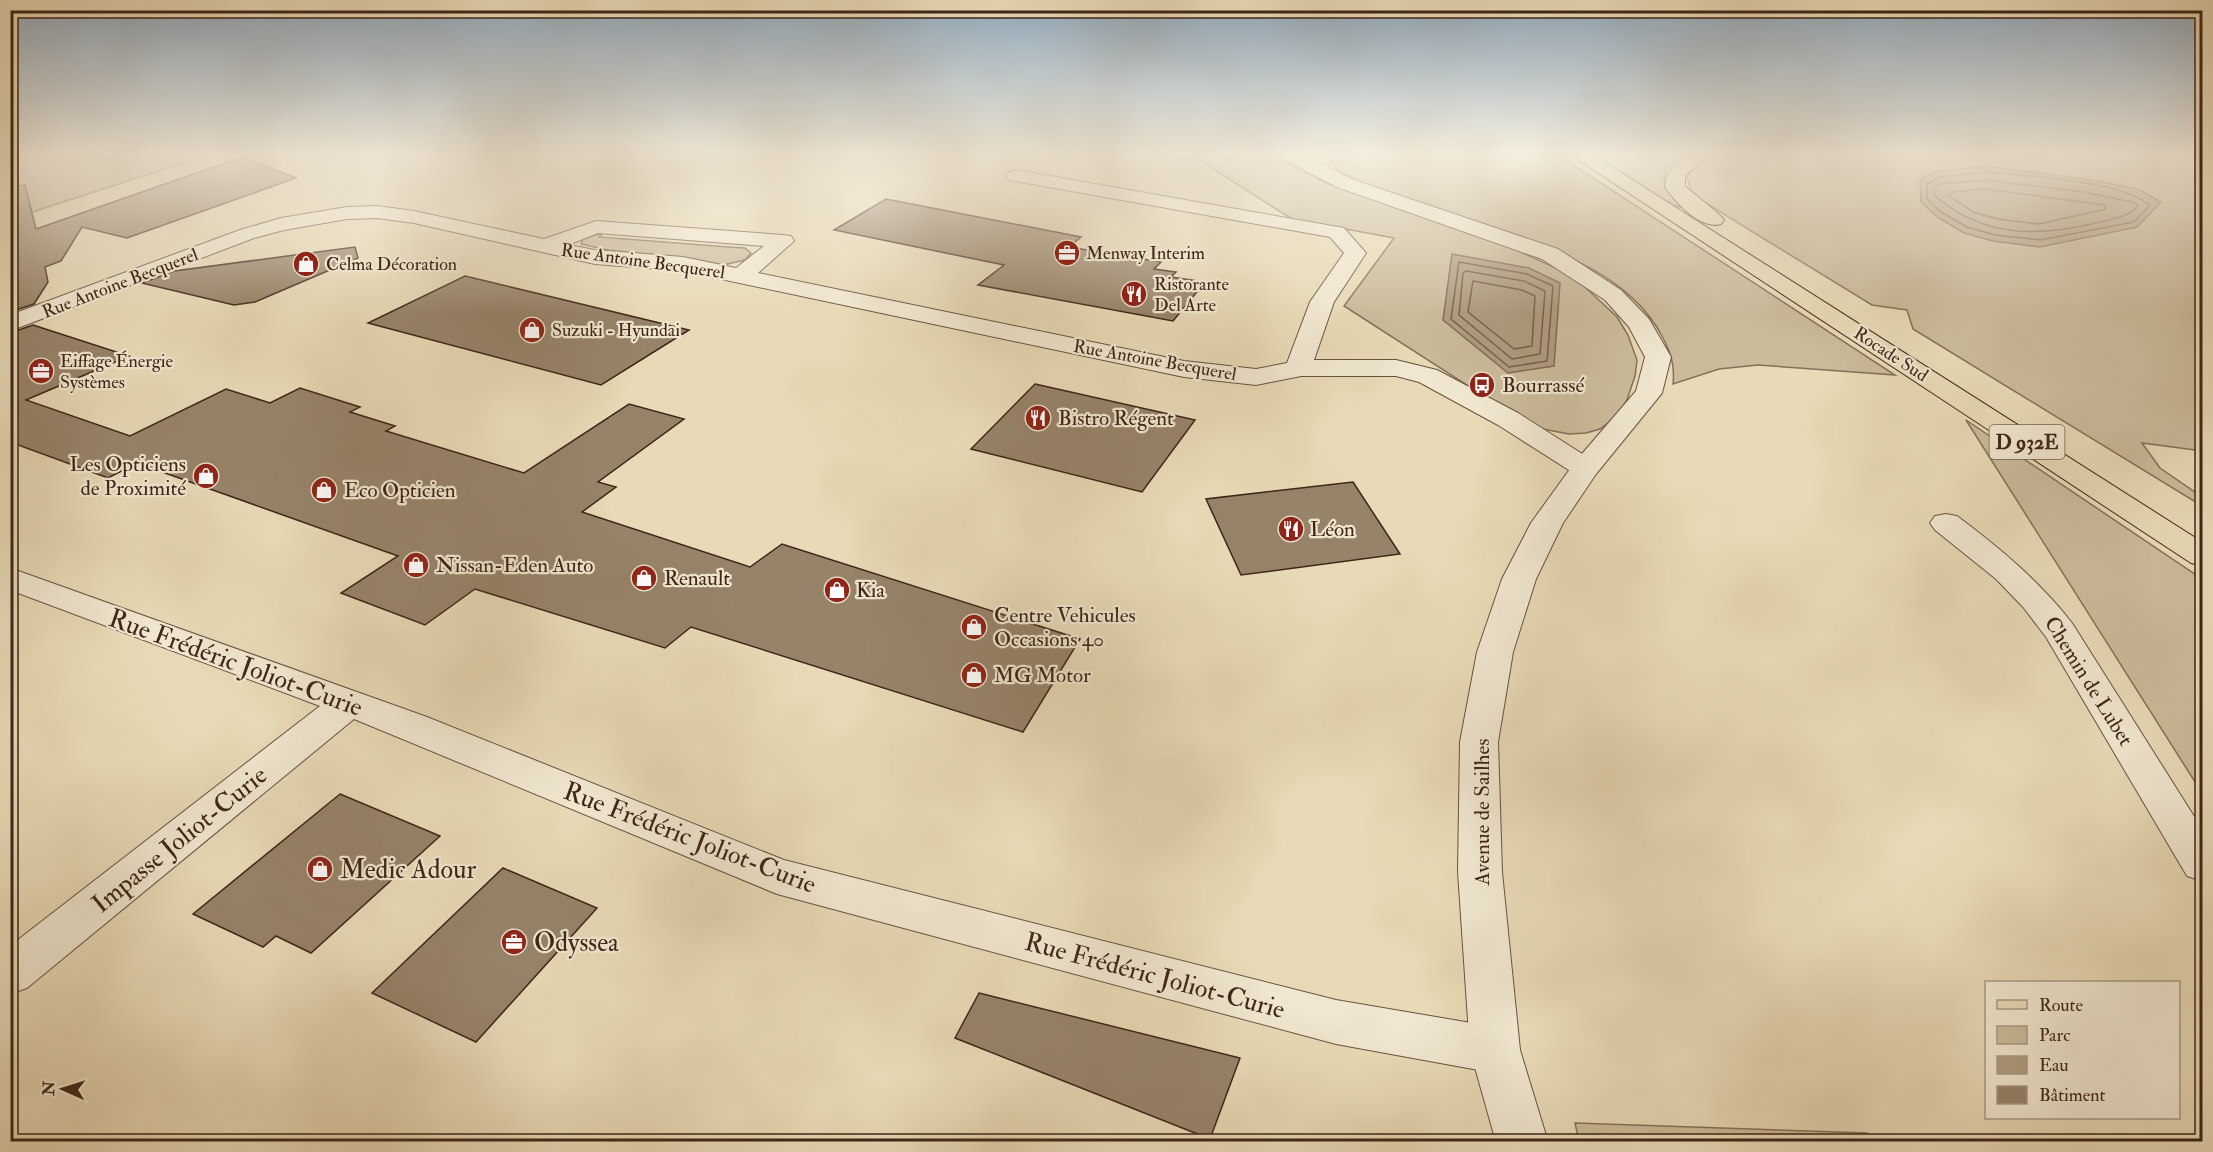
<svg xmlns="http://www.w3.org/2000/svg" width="2213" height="1152" font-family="'IM FELL Double Pica',serif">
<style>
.green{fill:#cbbb9b;stroke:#85705a;stroke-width:1.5}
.water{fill:#af9c80;stroke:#826c56;stroke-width:1.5}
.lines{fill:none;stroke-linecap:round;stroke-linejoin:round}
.shore{stroke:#77604c;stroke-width:1.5}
.building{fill:#97836a;stroke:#3f2518;stroke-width:1.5}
.minor-casing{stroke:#695240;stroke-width:2}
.tertiary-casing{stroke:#695240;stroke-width:2}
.primary-casing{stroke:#3f2518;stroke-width:2}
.minor{fill:#f0e7d0;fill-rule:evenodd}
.tertiary{fill:#f0e7d0;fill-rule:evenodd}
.primary{fill:#e8dab6;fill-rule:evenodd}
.labels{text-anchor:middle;stroke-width:4.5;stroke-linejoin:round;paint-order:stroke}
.far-poi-label{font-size:18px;fill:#3f2518;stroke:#f0e7d0;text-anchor:start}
.far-street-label{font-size:18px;fill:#3f2518;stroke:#f0e7d0}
.shield{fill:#f0e7d0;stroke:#745f4f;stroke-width:1.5}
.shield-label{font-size:20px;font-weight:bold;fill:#3f2518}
.poi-label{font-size:21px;fill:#3f2518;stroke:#f0e7d0;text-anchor:start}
.street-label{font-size:21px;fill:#3f2518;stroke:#f0e7d0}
.near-street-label{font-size:26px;fill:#3f2518;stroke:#f0e7d0}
.near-poi-label{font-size:26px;fill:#3f2518;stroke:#f0e7d0;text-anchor:start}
</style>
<rect width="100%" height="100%" fill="#e8dab6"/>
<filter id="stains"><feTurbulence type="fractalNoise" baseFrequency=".00333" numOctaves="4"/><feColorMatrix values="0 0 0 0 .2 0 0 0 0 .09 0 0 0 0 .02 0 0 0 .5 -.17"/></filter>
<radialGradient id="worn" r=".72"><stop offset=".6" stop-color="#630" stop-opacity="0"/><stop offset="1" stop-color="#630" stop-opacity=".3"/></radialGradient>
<g class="green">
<polygon points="11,153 214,153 11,219"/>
<polygon points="1188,153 1269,153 1326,183 1508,246 1562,271 1585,287 1617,317 1628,335 1637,360 1635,376 1627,400 1616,417 1600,429 1586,433 1569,434 1532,427 1344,306 1394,238 1292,219"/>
<path d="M1322 153H1555L1895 375 1758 365 1719 369 1673 384C1675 365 1671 353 1662 336 1626 268 1539 245 1471 221 1435 208 1399 196 1363 183L1340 172Z"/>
<path d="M1590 153H1691L1666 167C1659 190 1675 191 1680 207L1672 205Z"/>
<polygon points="1715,153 2192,153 2202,155 2202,460 2195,450 2142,443 2160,468 2202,497 2202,506 1913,329 1907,310 1872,305 1699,199 1691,191 1687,177 1695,166"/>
<polygon points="604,232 599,237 728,247 745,248 751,253 745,260 723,265 693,259 608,250 581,244 583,239"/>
<polygon points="1966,420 2202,579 2202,793"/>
<polygon points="1575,1123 1867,1133 1871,1141 1579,1141"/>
</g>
<g class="water">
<polygon points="1985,166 2085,179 2138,189 2161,202 2137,227 2040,247 1993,241 1964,233 1937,217 1921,202 1920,179 1938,171"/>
<polygon points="1452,254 1529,268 1560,283 1554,366 1508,373 1443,320"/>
</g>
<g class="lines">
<g class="shore">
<path d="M1986 172C2031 177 2114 179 2150 205L2134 222 2040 240 1995 235 1967 227 1941 212 1927 199V184L1939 177Z"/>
<path d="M1985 180 2083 192 2133 202 2138 206C2127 218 2112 219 2096 223 2037 237 1983 238 1934 195V188L1941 184Z"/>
<polygon points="1985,189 2104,205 2106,209 2039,224 1998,219 1973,212 1949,196 1951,192"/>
<polygon points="1459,262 1527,274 1553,286 1547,361 1509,367 1451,319"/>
<polygon points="1466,271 1524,281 1545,291 1540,354 1512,359 1459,315 1463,273"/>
<polygon points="1473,281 1522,290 1535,296 1532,346 1514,349 1468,312"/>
</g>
</g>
<g class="building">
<polygon points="242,157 296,178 127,238 82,227 61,261 45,267 48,282 34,304 10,312 10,187 25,185 36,229"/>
<polygon points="886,199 1081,237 1069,247 1161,262 1154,269 1176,272 1171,277 1205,282 1173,321 978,285 1004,265 834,230"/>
<polygon points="355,247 358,258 255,302 234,305 142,283 174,271"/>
<polygon points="465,276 689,330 601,385 368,323"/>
<polygon points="33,325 129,356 26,400 130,436 226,389 270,403 300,388 360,407 350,412 395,426 386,431 524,473 629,404 684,419 598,482 616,487 582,512 750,567 782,544 1080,639 1023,732 691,627 665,648 475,589 425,625 341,593 398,556 137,463 108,478 10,442 10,333"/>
<polygon points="1035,384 1195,420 1142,492 971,449"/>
<polygon points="1353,482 1400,554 1241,575 1206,499"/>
<polygon points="340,794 440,836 311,953 276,936 263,947 193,914"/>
<polygon points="503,868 597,908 476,1042 372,993"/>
<polygon points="979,993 1240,1058 1210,1139 955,1038"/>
</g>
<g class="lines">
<g class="minor-casing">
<g id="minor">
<path d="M1016 170 1344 228 1366 253 1334 302 1314 360H1396L1437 370 1518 413 1595 462 1600 468 1595 474 1585 477 1575 474 1498 425 1419 382 1396 376H1301L1256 385 1184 377 683 271 595 264 414 223 377 218 347 219 284 230 254 238 10 331V315L240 230 281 218 347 207 377 206 414 211 544 239 596 221 783 235 791 236 794 241 758 273 1184 361 1256 369 1287 363 1310 302 1344 253 1330 237 1009 180 1006 176 1009 172ZM598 233 764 246 736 268 683 257 595 250 568 245Z"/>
<path d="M1946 514 1957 516C2000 548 2039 581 2072 623L2202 829V881L2187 876 2046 637 2023 607 1996 579 1935 530 1930 523 1935 516Z"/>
<polygon points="10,568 427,717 784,860 1336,1000 1495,1027 1512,1034 1520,1050 1512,1066 1495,1073 1336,1044 777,894 354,719 27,988 10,994 10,946 320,706 10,590"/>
</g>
</g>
<g class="tertiary-casing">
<polygon id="tertiary" points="1278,153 1301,153 1351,179 1558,249 1621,290 1649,319 1671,357 1662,393 1596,474 1563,523 1536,579 1513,652 1498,742 1502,872 1520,1050 1548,1142 1496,1142 1470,1050 1458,872 1460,742 1477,652 1502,579 1531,523 1575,462 1636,391 1645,357 1629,327 1605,300 1542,259 1337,187 1280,157"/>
</g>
<g class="primary-casing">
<g id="primary">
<polygon points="1568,153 1590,153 2202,542 2202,566 2191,563"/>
<path d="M1692 153H1714L1685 175V186C1695 196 1718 211 1724 220L1721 224C1701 230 1676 203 1665 187 1667 166 1676 164 1692 153Z"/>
</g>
</g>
<use href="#minor" class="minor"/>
<use href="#tertiary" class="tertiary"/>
<use href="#primary" class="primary"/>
</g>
<linearGradient id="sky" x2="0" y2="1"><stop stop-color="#91aabe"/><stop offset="0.49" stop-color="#f5eede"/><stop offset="1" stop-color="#f5eede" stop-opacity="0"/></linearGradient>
<rect width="2213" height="314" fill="url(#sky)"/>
<defs>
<g id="office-disc" transform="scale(1.35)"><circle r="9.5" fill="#8f2418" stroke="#f0e7d0"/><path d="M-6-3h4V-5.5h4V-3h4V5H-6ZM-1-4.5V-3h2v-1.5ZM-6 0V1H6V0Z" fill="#fff"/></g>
<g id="shop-disc" transform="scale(1.35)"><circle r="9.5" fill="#8f2418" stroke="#f0e7d0"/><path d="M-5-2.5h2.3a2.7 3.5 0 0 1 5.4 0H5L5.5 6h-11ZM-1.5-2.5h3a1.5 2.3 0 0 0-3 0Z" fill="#fff"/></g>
<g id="restaurant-disc" transform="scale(1.35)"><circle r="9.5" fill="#8f2418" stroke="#f0e7d0"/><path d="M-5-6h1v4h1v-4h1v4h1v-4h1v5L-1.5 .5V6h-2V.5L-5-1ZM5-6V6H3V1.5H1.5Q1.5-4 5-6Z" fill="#fff"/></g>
<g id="bus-disc" transform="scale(1.35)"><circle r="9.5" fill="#8f2418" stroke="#f0e7d0"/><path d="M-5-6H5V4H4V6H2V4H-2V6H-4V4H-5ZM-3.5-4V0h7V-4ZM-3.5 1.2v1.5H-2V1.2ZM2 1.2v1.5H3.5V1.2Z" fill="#fff"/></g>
</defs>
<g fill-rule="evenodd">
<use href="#office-disc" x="1067" y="253"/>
<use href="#shop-disc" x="306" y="264"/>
<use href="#restaurant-disc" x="1134" y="294"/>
<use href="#shop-disc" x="532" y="330"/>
<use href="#office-disc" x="41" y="371"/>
<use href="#bus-disc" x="1482" y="385"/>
<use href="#restaurant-disc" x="1038" y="418"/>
<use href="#shop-disc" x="206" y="476"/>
<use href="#shop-disc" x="324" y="490"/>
<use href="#restaurant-disc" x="1291" y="529"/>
<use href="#shop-disc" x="416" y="565"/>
<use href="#shop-disc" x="644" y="578"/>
<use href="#shop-disc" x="837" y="590"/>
<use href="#shop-disc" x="974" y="627"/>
<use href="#shop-disc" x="974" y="675"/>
<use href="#shop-disc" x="320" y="869"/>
<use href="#office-disc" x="514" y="942"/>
</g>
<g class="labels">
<g class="far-poi-label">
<text x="1086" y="259">Menway Interim</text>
<text x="326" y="270">Celma Décoration</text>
<text x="1154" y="290">Ristorante<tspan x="1154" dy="21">Del Arte</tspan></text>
<text x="552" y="336">Suzuki - Hyundai</text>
<text x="60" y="367">Eiffage Énergie<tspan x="60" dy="21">Systèmes</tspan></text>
</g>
<g class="far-street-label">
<text transform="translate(643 261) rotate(8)" y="6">Rue Antoine Becquerel</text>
<text transform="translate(120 283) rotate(-21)" y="6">Rue Antoine Becquerel</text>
<text transform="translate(1891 354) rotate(33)" y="6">Rocade Sud</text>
<text transform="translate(1155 360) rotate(10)" y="6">Rue Antoine Becquerel</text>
</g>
<rect class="shield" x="1989.5" y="425" width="75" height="34" rx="4.5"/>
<g class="shield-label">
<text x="2027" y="449">D 932E</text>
</g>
<g class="poi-label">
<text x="1502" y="392">Bourrassé</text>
<text x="1058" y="425">Bistro Régent</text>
<text x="186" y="471" text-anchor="end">Les Opticiens<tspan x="186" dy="24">de Proximité</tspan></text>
<text x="344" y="497">Eco Opticien</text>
<text x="1310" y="536">Léon</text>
<text x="436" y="572">Nissan-Eden Auto</text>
<text x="664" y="585">Renault</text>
<text x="856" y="597">Kia</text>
<text x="994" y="622">Centre Vehicules<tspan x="994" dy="24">Occasions 40</tspan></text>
<text x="994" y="682">MG Motor</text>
</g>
<g class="street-label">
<text transform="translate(2089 681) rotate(58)" y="7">Chemin de Lubet</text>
<text transform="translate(1482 812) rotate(-90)" y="7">Avenue de Sailhes</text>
</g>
<g class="near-street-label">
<text transform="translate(236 662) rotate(20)" y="9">Rue Frédéric Joliot-Curie</text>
<text transform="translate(690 837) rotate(21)" y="9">Rue Frédéric Joliot-Curie</text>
<text transform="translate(179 839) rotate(-39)" y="9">Impasse Joliot-Curie</text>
<text transform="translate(1155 975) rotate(15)" y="9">Rue Frédéric Joliot-Curie</text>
</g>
<g class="near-poi-label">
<text x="340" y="878">Medic Adour</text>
<text x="534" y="951">Odyssea</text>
</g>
</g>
<rect width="2213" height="1152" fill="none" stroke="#e8dab6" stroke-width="36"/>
<rect x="12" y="12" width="2189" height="1128" fill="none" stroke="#3f2518" stroke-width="3"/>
<rect x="18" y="18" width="2177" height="1116" fill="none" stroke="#3f2518" stroke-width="1.5"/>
<rect x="1985" y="981" width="195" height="138" fill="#f0e7d0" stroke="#a99986" stroke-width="1.5"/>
<rect x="1997" y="1000" width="30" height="9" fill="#e8dab6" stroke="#a99986" stroke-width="1.5"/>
<text x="2039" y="1011" font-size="18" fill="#3f2518">Route</text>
<rect x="1997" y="1026" width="30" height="18" fill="#cbbb9b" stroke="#a99986" stroke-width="1.5"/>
<text x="2039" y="1041" font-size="18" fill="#3f2518">Parc</text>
<rect x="1997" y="1056" width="30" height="18" fill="#af9c80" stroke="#a99986" stroke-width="1.5"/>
<text x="2039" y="1071" font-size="18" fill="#3f2518">Eau</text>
<rect x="1997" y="1086" width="30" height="18" fill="#97836a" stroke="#a99986" stroke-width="1.5"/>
<text x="2039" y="1101" font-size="18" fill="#3f2518">Bâtiment</text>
<g transform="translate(63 1089) rotate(273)" stroke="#f0e7d0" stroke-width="4.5" paint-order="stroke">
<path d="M0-4.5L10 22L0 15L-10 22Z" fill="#3f2518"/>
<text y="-9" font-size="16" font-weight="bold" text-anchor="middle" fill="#3f2518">N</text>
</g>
<rect width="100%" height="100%" filter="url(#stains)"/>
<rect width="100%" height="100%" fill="url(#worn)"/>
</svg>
